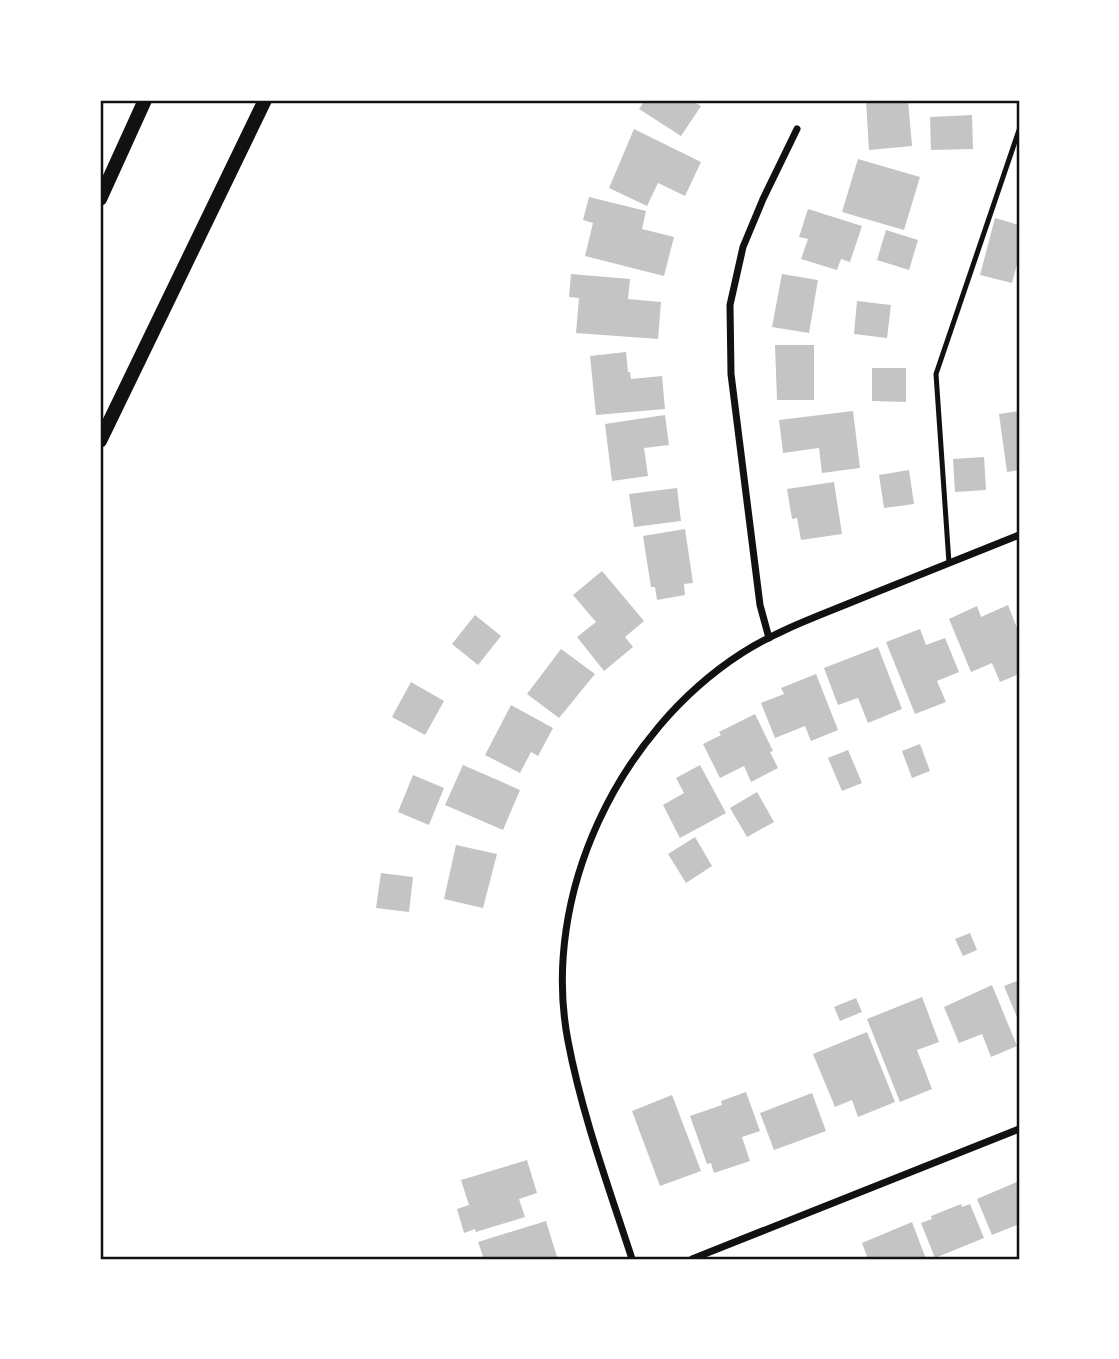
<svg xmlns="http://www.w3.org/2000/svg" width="1119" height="1359" font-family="Roboto,sans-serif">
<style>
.building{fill:#c4c4c4}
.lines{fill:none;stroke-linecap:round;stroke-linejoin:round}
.service{stroke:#111;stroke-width:5}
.minor{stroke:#111;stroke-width:7}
.secondary{stroke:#111;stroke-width:14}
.neatline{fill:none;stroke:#111;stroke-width:2.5}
</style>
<rect width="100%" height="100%" fill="#fff"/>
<g class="building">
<polygon points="645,100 695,100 694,102 701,106 681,136 639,109"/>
<polygon points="866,100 908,100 912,146 869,150"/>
<polygon points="972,115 973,149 931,150 930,117"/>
<polygon points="634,129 701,162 685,196 658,183 647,206 609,188"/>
<polygon points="858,159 920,177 904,230 842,212"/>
<polygon points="589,197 646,211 642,229 674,237 664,276 585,256 593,223 583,220"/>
<polygon points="808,209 862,226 850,262 841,259 837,270 801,259 808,239 799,237"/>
<polygon points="995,218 1019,225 1019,257 1012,283 980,275"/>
<polygon points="886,230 918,240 909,270 877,260"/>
<polygon points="571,274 630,279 628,299 661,302 658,339 576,333 579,298 569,297"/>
<polygon points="782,274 818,280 809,333 772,327"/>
<polygon points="857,301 891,305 887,338 854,334"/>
<polygon points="775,345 814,345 814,400 777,400"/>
<polygon points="626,352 628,372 630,372 631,379 662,376 665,409 596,415 590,356"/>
<polygon points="872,368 906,368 906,402 872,401"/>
<polygon points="853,411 860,468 822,473 819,448 783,453 779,420"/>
<polygon points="1019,411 1019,470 1007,472 999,414"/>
<polygon points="665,415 669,445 644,448 648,476 612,481 605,424"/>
<polygon points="984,457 986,490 955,492 953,459"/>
<polygon points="909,470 914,504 884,508 879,475"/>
<polygon points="834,482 842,534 801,540 797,518 792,519 787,489"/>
<polygon points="677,488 681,521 634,527 629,494"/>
<polygon points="685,529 693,583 684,584 685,595 657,600 655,587 651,587 643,536"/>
<polygon points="602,571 644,621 625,637 633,647 604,671 577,637 596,622 573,595"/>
<polygon points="1008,605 1019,633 1019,674 1000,682 992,663 971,672 949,619 977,606 981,617"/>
<polygon points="475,615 501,636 478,665 452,644"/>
<polygon points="920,629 926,645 945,638 959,672 937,681 946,702 915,714 886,642"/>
<polygon points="878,647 902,709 868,723 858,698 838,705 824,668"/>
<polygon points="561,649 595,674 559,718 527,694"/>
<polygon points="816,674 838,730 811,741 805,726 775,738 761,703 784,694 781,688"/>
<polygon points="411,682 444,701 425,735 392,717"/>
<polygon points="511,705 553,728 538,756 531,752 520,773 485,755"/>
<polygon points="755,714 773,751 770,752 778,768 751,782 744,766 720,778 703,744 721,735 719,732"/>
<polygon points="920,744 930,771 912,778 902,751"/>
<polygon points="848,750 862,783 842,791 828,758"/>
<polygon points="463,765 520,790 503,830 445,805"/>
<polygon points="700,765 726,813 680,838 663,805 684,793 676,778"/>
<polygon points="413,775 444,788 429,825 398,812"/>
<polygon points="757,792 774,822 747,837 730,808"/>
<polygon points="695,837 712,866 686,883 668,854"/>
<polygon points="456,845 497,854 483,908 444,899"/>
<polygon points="381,873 413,877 409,912 376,908"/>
<polygon points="970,933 977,950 963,956 955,939"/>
<polygon points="1019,980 1019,1022 1004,986"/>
<polygon points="992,985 1017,1046 991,1057 982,1034 959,1043 944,1007"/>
<polygon points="922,997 939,1042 917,1050 932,1089 900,1102 867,1019"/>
<polygon points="856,998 862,1012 840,1021 834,1007"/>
<polygon points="867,1032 895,1102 858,1117 852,1100 835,1107 813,1054"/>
<polygon points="746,1092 760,1131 742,1137 750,1161 714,1173 711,1163 707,1164 690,1116 722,1105 721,1101"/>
<polygon points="812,1093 826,1131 774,1150 760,1113"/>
<polygon points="672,1095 701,1171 660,1186 632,1111"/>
<polygon points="527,1160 537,1193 519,1199 525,1217 476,1232 475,1229 464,1233 457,1209 469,1205 461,1180"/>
<polygon points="1019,1181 1019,1224 992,1235 977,1199"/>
<polygon points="961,1204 962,1207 970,1204 984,1238 935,1258 921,1223 932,1219 931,1216"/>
<polygon points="546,1221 557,1257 550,1259 484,1259 478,1242"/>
<polygon points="912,1222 926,1259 868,1259 862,1243"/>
</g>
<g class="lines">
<polyline class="service" points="949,563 936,374 1019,130"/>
<g class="minor">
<polyline points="769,638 760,605 731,374 730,305 743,247 763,199 797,129"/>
<path d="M632 1259C609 1188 582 1115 568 1041 540 895 619 732 742 653 780 629 821 615 862 598 914 577 967 556 1019 535"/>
<polyline points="692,1259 1019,1129"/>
</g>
<g class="secondary">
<polyline points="100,199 145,100"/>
<polyline points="100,441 265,100"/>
</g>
</g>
<rect width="1119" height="1359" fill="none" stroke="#ffffff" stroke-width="203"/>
<rect x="102" y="102" width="916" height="1156" class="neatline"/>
</svg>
